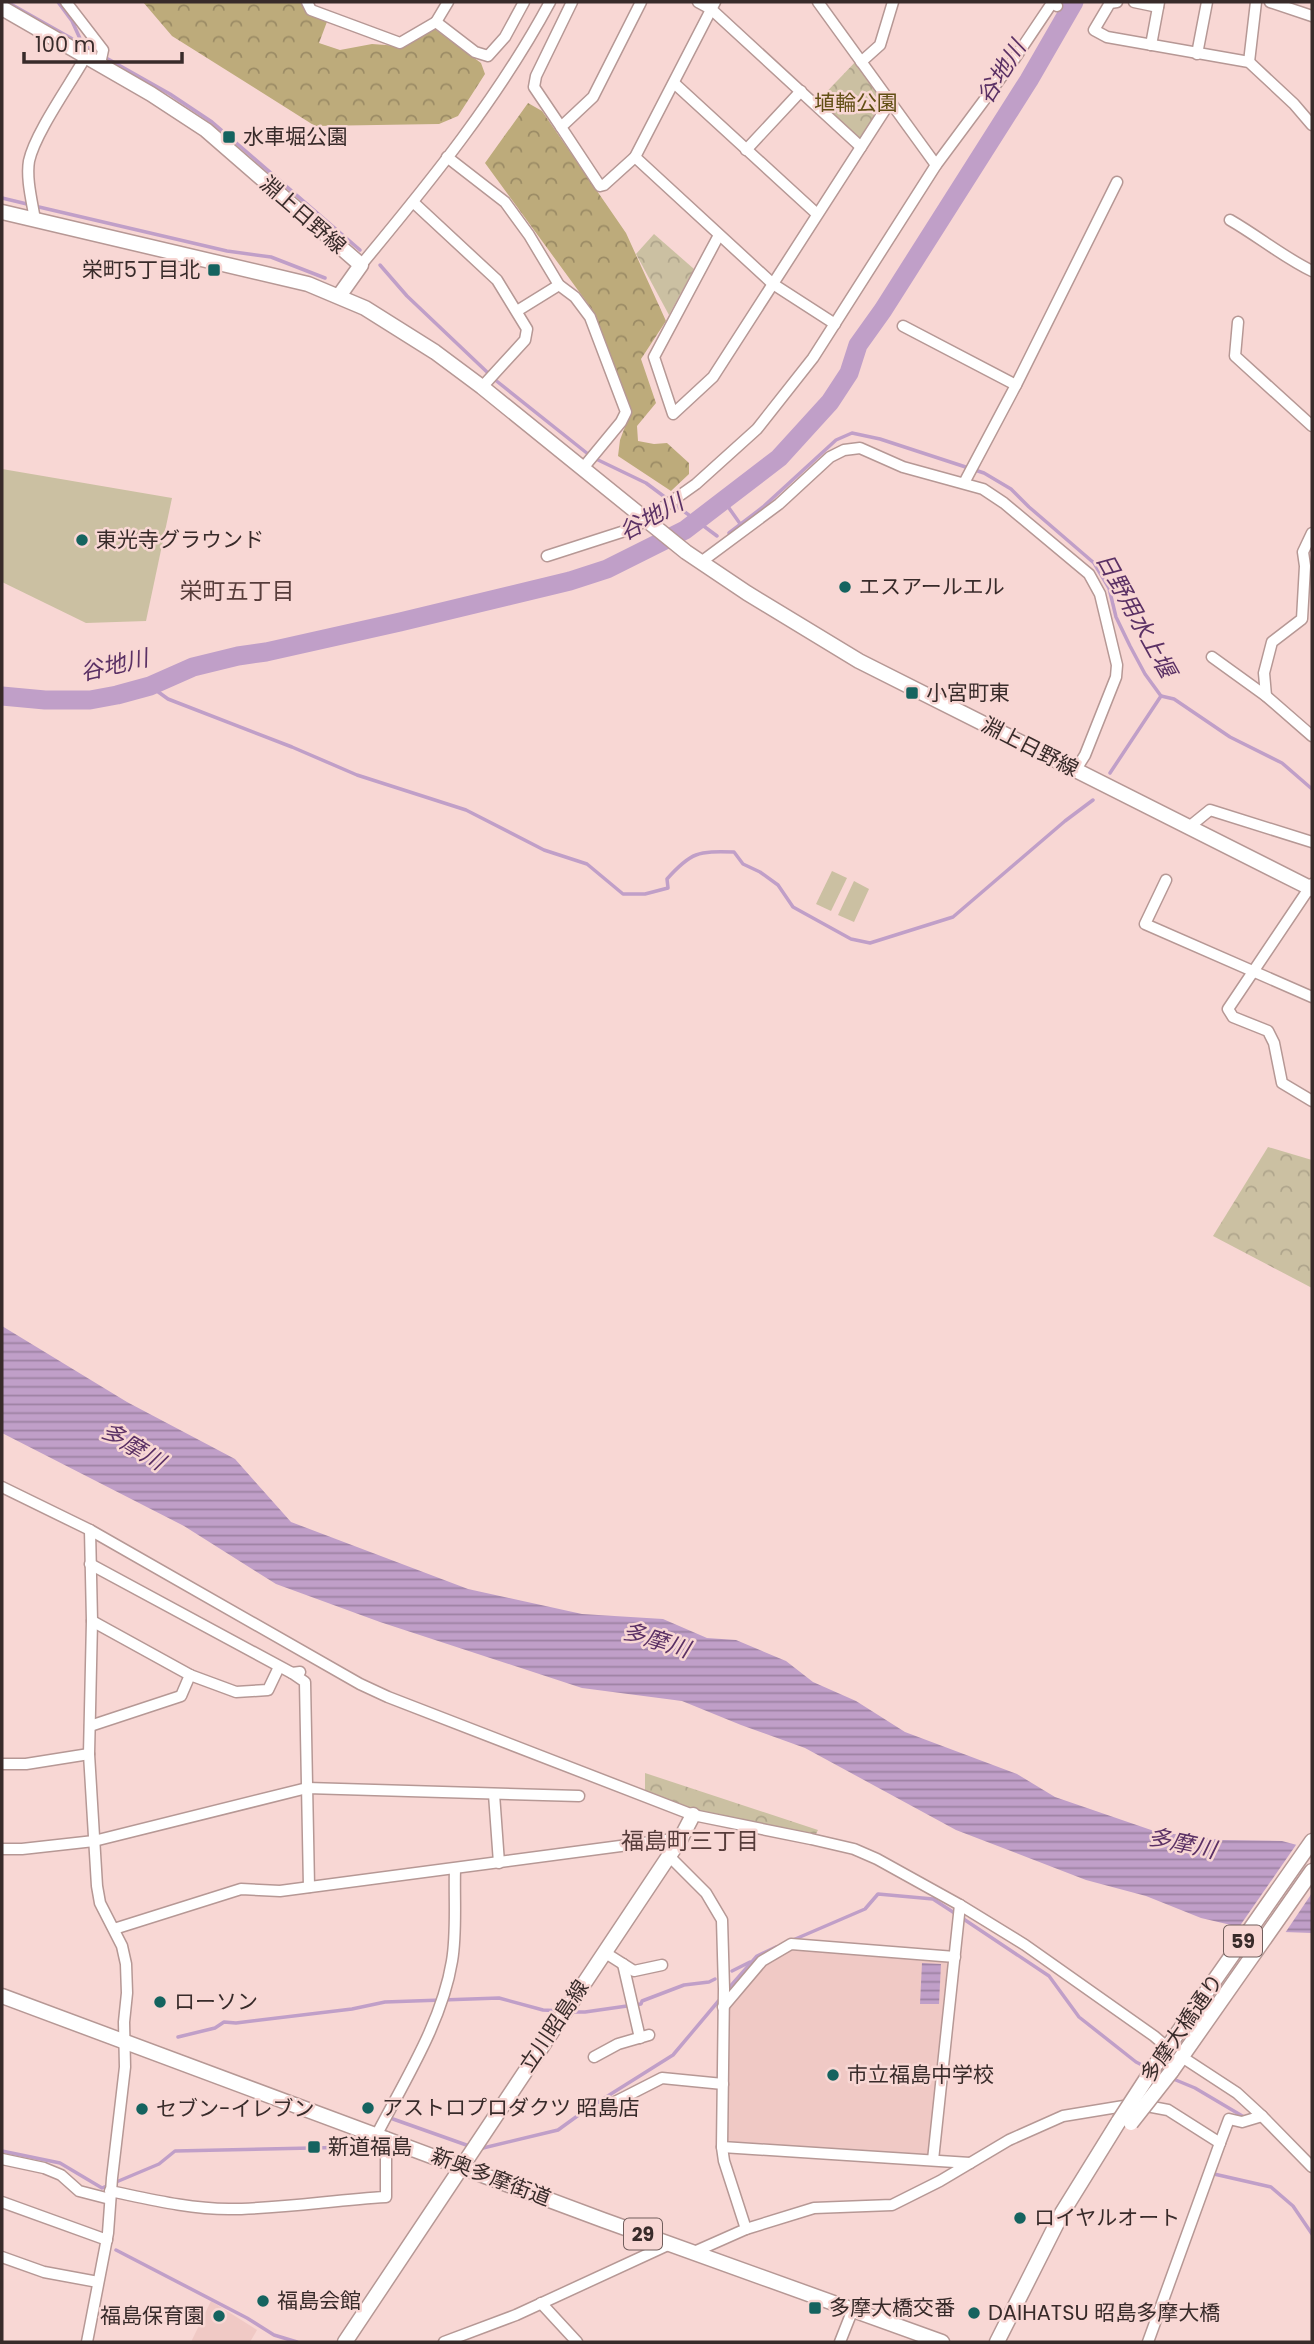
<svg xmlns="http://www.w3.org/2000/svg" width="1314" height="2344" font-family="Poppins,'Noto Sans JP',sans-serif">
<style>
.built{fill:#f0c9c5}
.forest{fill:url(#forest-crowns)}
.park{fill:url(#park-crowns)}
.pitch{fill:#cbc0a2}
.water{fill:url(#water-rules)}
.pier{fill:#f8d7d4}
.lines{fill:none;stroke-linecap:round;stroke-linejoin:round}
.stream{stroke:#c09fc8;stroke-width:3.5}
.river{stroke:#c09fc8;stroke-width:19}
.minor-casing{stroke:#b69895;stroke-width:13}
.major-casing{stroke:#b69895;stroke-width:17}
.minor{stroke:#fff;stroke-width:10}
.major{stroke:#fff;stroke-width:14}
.major-bridge-casing{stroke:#b69895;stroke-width:17;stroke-linecap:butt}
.major-bridge{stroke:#fff;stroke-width:14}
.poi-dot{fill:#15635f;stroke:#f8d7d4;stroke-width:2.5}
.labels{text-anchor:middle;stroke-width:5;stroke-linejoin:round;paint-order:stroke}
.shield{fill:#f8d7d4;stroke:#725f5d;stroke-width:2}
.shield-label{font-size:19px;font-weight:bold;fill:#382b2a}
.park-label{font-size:21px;fill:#624f15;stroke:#f8d7d4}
.poi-label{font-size:21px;fill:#382b2a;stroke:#f8d7d4;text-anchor:start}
.street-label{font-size:21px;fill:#382b2a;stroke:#f8d7d4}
.water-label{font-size:23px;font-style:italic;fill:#5b3165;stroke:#f8d7d4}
.neighbourhood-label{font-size:23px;fill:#573d3b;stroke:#f8d7d4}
</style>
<defs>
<pattern id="forest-crowns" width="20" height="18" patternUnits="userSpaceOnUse" patternTransform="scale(1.75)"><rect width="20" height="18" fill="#bdab7b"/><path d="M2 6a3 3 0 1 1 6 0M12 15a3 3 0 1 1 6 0" fill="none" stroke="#9b8b65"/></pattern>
<pattern id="park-crowns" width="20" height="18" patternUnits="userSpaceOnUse" patternTransform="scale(1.75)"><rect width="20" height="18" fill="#cbc0a2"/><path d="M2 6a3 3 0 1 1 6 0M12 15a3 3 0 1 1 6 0" fill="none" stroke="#afa58c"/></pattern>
<pattern id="water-rules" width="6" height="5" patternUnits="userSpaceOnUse" patternTransform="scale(1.75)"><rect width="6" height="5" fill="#c09fc8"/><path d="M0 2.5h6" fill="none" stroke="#9d82a3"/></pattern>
</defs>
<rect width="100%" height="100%" fill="#f8d7d4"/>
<g class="built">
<polygon points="790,1950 945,1959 949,1966 931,2158 727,2143 729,2007 763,1966"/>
<polygon points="211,2301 257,2330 250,2342 191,2342"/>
</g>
<g class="forest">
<polygon points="143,2 303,2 328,19 319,43 340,50 372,44 399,46 432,27 481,63 485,74 458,116 439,124 315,126 172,36"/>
<polygon points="528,103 542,111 626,233 666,321 641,359 656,403 637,426 638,441 654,444 667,443 689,463 689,474 671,491 618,456 620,440 629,416 591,308 485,163"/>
</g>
<g class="park">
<polygon points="859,58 890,102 861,147 815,104"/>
<polygon points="654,234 694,269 669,315 636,254"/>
<polygon points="1268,1147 1312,1160 1312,1288 1213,1236"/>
<polygon points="645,1773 818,1830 816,1834 698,1812 645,1791"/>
</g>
<g class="pitch">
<polygon points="2,469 172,498 146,621 86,623 2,582"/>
<polygon points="832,871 847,878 831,911 816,904"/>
<polygon points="854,881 869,889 854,922 838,915"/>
</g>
<g class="water">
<polygon points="2,1326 127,1402 235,1459 291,1522 468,1589 582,1614 663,1619 707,1638 736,1640 786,1661 813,1682 856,1701 905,1732 1017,1774 1055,1797 1157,1832 1222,1840 1282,1841 1312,1849 1312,1933 1257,1931 1201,1918 1146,1896 1086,1880 956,1830 805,1748 741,1725 682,1701 582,1688 380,1622 276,1584 184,1526 2,1433"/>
<polygon points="922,1963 941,1964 939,2004 920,2004"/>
</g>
<polygon class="pier" points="1298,1842 1312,1845 1312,1893 1283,1936 1256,1935 1237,1930"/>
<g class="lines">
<g class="stream">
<polyline points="7,2 170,94 212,122 360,250"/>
<polyline points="58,2 72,21 82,43"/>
<polyline points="2,198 27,204"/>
<polyline points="39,207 227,251 271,257 325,278"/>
<polyline points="380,265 407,296 487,372"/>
<polyline points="494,379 588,454"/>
<polyline points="594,458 646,483 717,536"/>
<polyline points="724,501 741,525"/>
<polyline points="729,533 763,507 836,440 852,433 880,439 984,473 1011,489 1029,507 1094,563 1109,588 1116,617 1130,646 1145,674 1161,696"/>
<path d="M150 686 168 699 292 747 357 775 466 810 544 850 587 864 623 894H645L668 888 667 879C691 852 698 851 734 852L743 864 760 872 778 885 793 907 851 939 870 943 953 917 1065 821 1093 800"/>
<polyline points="1161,696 1174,699 1230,737 1282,763 1312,789"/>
<polyline points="1110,773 1161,696"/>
<polyline points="962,1918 1049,1976 1079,2017 1136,2062 1148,2068"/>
<polyline points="793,1940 865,1909 878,1894 933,1899 956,1914"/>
<polyline points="732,1971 750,1962"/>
<polyline points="728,1989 757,1956 776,1947"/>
<polyline points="569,2012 585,2012 641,2004 642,2001 684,1985 709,1982 715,1979"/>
<polyline points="178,2037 215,2028 224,2022 236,2023 352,2009 385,2002 499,1998 543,2010 562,2011"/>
<polyline points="1171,2078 1195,2088 1244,2117"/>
<polyline points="393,2119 472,2147"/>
<polyline points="479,2149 558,2130 587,2109 673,2055 721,1998"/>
<polyline points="2,2151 60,2163 102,2188 159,2164 175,2151 358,2147"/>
<polyline points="1214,2174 1271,2187 1293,2206 1312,2234"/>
<polyline points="116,2250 247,2318 274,2335 297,2342"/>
</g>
<polyline class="river" points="2,696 45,700 90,700 117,695 150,686 193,667 238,656 266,652 400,622 570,581 607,569 685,530 779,458 830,402 849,373 858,345 883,310 1029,80 1074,2"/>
<g class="minor-casing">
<g id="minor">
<polyline points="66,2 103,50 100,64"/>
<polyline points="307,2 311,10 400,43 436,22 475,52 488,56 505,37 524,2"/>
<polyline points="641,2 593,97 561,127 600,186 604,185 635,157 715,2"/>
<polyline points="698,2 711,9 861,147"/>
<polyline points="818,2 936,165"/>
<polyline points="1117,2 1110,3 1094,30 1107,37 1249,62 1294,104 1312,125"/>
<polyline points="1134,2 1158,7"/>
<polyline points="1270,2 1312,16"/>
<polyline points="436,22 448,2"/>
<polyline points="1151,45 1159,2"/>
<polyline points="1197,54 1207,2"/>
<polyline points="861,62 880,45 893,2"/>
<polyline points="1249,62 1256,2"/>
<polyline points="674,83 817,214"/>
<polyline points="561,127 534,87 536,76 572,2"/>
<polyline points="746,150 801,91"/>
<polyline points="447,157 505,202 529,235 559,285 575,297 590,317 626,412 621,422 583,468"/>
<polyline points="635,157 773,284 835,324"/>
<polyline points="413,202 497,280 527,329 525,340 482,387"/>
<path d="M35 220C32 201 26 179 29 161 35 133 71 83 86 56"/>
<path d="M1230 220C1258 236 1283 257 1312 271"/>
<polyline points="719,235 654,357 673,414 713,377 890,102"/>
<path d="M361 265C430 182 499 97 550 2"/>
<polyline points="517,311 559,285"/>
<polyline points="1238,322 1235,356 1312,426"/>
<polyline points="903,326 1016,385"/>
<polyline points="964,483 1016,385 1117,182"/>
<polyline points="547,556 634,528 696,484 757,429 813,358 936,165 1011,64 1052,3 1057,6"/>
<polyline points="701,562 779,504 830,457 844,450 860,448 903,467 983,489 1004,503 1089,574 1100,594 1117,665 1116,677 1085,755 1075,771"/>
<polyline points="1212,657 1266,696 1312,736"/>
<polyline points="1266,696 1264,673 1272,642 1302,619 1305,566 1303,552 1312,533"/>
<polyline points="1189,827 1210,810 1312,842"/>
<polyline points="1166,880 1145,924 1312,997"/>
<polyline points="1312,884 1228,1009 1233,1017 1268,1031 1274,1043 1282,1083 1312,1101"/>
<polyline points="2,1487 90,1530 360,1684 388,1697 693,1815 811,1839 854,1849 877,1859 960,1905 1025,1945 1154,2036 1168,2048"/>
<polyline points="90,1564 292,1673 300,1672"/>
<polyline points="292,1673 305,1682 309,1887"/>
<polyline points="190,1675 236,1692 268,1690 279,1667"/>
<polyline points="90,1726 181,1696 190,1675 92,1621"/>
<polyline points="2,1764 26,1764 89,1754"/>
<polyline points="494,1794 499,1863"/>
<polyline points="2,1849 22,1849 94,1841 307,1788 579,1796"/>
<polyline points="669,1856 706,1893 722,1920 724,1989 722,2147 724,2161 746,2229 694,2252"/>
<polyline points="114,1929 241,1889 280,1891 681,1838"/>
<polyline points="604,1952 634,1971 662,1965"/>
<polyline points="623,1964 640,2038"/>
<polyline points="723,2007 762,1961 791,1944 955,1957"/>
<polyline points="594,2057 618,2044 649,2035"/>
<polyline points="1182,2057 1237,2093 1262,2116 1312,2167"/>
<polyline points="607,2106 662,2078 723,2084"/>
<path d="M377 2134C405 2080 442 2022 452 1961 457 1932 454 1899 455 1869"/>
<polyline points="722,2147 970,2163"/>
<polyline points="2,2159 44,2168 61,2175 79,2191 110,2199"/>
<polyline points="933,2160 960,1905"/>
<path d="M110 2191C149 2199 189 2209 229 2209 282 2209 333 2200 386 2197V2137"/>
<polyline points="2,2202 107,2240"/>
<polyline points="746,2229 814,2208 892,2205 940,2181 1009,2140 1063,2116 1136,2104 1168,2110 1220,2143 1229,2119 1242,2122 1262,2116"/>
<polyline points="2,2257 44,2272 98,2282"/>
<polyline points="541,2303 577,2342"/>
<polyline points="87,2342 108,2233 112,2178 125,2067 124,2022 127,1993 126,1964 122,1946 100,1903 97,1886 89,1754 92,1621 90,1530"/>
<polyline points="444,2342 516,2315 670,2244"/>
<polyline points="840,2342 853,2309"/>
<polyline points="1148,2342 1220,2143"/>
</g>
</g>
<g class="major-casing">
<g id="major">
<polyline points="2,8 151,94 206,130 361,265 339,296"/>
<polyline points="2,212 308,284 365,308 435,352 482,387 686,552 747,593 859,661 1312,889"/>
<polyline points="2,1996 603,2220 942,2342"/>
<polyline points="1156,2064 1312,1841"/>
<polyline points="1171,2072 1312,1871"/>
<polyline points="345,2342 681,1838 693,1815"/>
<polyline points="997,2342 1062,2213 1119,2121"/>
</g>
</g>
<use href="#minor" class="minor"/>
<use href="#major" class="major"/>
<g class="major-bridge-casing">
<g id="major-bridge">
<polyline points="1119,2121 1156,2064"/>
<polyline points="1131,2123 1171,2072"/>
</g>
</g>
<use href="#major-bridge" class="major-bridge"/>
</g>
<g class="poi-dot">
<rect x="222" y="130" width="14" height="14" rx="3.5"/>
<rect x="207" y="263" width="14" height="14" rx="3.5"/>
<circle cx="82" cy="540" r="7"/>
<circle cx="845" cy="587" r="7"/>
<rect x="905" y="686" width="14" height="14" rx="3.5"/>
<circle cx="160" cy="2002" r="7"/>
<circle cx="833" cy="2075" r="7"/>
<circle cx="368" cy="2108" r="7"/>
<circle cx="142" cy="2109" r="7"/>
<rect x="307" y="2140" width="14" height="14" rx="3.5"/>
<circle cx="1020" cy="2218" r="7"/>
<circle cx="263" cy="2301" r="7"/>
<rect x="808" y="2301" width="14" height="14" rx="3.5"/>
<circle cx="974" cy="2313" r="7"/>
<circle cx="219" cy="2316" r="7"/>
</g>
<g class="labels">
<g class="shield">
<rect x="1224" y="1925.5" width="38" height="31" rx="5"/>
<rect x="624" y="2218.5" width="38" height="31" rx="5"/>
</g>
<g class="shield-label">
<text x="1243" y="1948">59</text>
<text x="643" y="2241">29</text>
</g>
<g class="park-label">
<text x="856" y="110">埴輪公園</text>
</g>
<g class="poi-label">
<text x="243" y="144">水車堀公園</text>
<text x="200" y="277" text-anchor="end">栄町5丁目北</text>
<text x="96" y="547">東光寺グラウンド</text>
<text x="859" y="594">エスアールエル</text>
<text x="926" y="700">小宮町東</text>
<text x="174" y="2009">ローソン</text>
<text x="847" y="2082">市立福島中学校</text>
<text x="382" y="2115">アストロプロダクツ 昭島店</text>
<text x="156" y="2116">セブン-イレブン</text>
<text x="328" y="2154">新道福島</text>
<text x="1034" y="2225">ロイヤルオート</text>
<text x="277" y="2308">福島会館</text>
<text x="829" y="2315">多摩大橋交番</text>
<text x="988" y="2320">DAIHATSU 昭島多摩大橋</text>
<text x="205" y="2323" text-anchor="end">福島保育園</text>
</g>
<g class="street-label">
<text transform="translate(303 215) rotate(41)" y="7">淵上日野線</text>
<text transform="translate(1030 747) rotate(27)" y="7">淵上日野線</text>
<text transform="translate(554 2026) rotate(-56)" y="7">立川昭島線</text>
<text transform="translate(1182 2028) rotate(-55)" y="7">多摩大橋通り</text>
<text transform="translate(491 2177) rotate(21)" y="7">新奥多摩街道</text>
</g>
<g class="water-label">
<text transform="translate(1001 72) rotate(-58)" y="8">谷地川</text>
<text transform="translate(651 517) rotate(-29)" y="8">谷地川</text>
<text transform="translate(1136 615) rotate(61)" y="8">日野用水上堰</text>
<text transform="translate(114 665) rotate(-13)" y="8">谷地川</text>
<text transform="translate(133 1446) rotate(31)" y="8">多摩川</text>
<text transform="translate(656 1640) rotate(17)" y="8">多摩川</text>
<text transform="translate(1182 1843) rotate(12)" y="8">多摩川</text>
</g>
<g class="neighbourhood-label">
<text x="237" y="599">栄町五丁目</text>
<text x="690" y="1849">福島町三丁目</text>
</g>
</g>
<rect width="1314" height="2344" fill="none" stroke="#382b2a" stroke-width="7"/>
<path d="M24 52v10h158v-10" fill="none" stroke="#382b2a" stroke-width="3.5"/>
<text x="35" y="52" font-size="21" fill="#382b2a" stroke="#f8d7d4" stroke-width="5" paint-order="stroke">100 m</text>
</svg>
